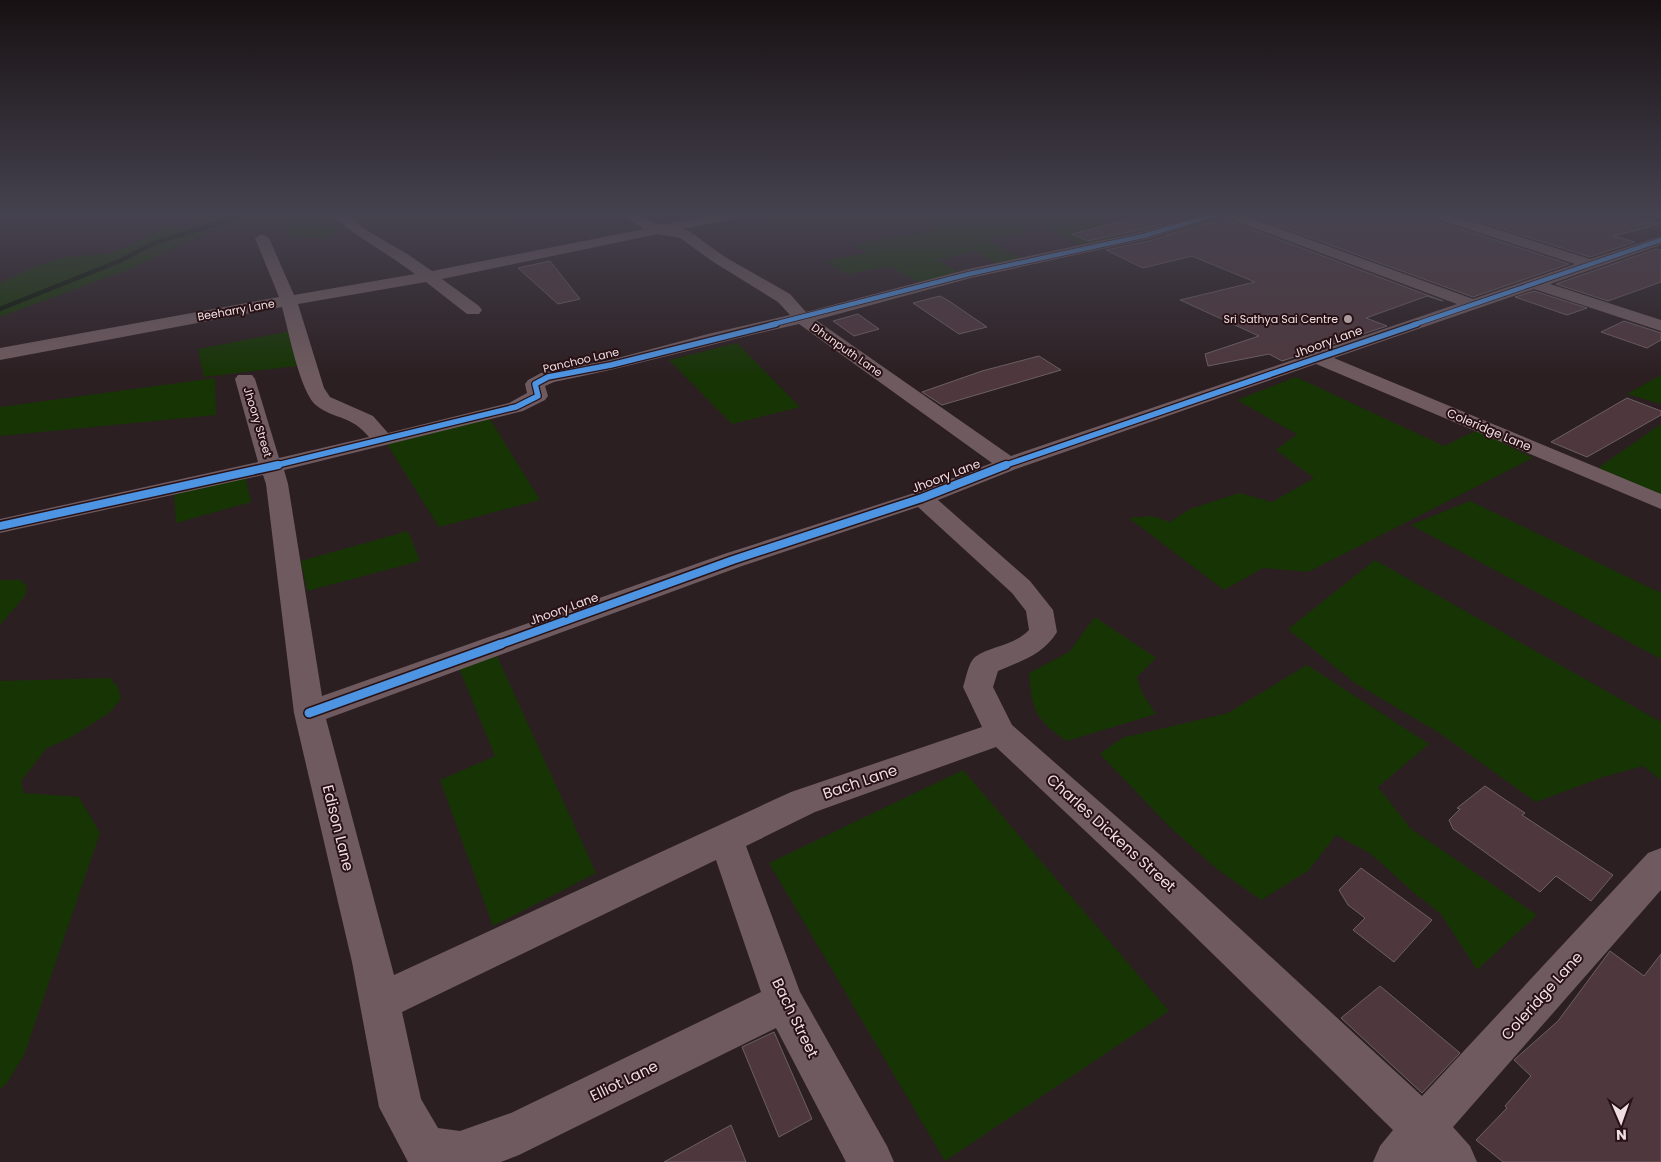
<svg xmlns="http://www.w3.org/2000/svg" width="1661" height="1162" font-family="Poppins,sans-serif">
<style>
.green{fill:#173405}
.lines{fill:none;stroke-linecap:round;stroke-linejoin:round}
.stream{stroke:#091604;stroke-width:4.5}
.building{fill:#4e373d;stroke:#6c6063}
.minor{fill:#6f5b5f;fill-rule:evenodd}
.cycleway-far3-casing{stroke:#271115;stroke-width:6}
.cycleway-far2-casing{stroke:#271115;stroke-width:8}
.cycleway-far1-casing{stroke:#271115;stroke-width:11}
.cycleway-casing{stroke:#271115;stroke-width:12}
.cycleway-far3{stroke:#4d94e3;stroke-width:4.5}
.cycleway-far2{stroke:#4d94e3;stroke-width:5.5}
.cycleway-far1{stroke:#4d94e3;stroke-width:8}
.cycleway{stroke:#4d94e3;stroke-width:9}
.poi-dot{fill:#ab9b9e;stroke:#271115;stroke-width:2}
.labels{text-anchor:middle;stroke-width:4;stroke-linejoin:round;paint-order:stroke}
.far-street-label{font-size:11px;fill:#efdee1;stroke:#271115}
.far-poi-label{font-size:11px;fill:#efdee1;stroke:#271115;text-anchor:end}
.street-label{font-size:12px;fill:#efdee1;stroke:#271115}
.near-street-label{font-size:15px;fill:#efdee1;stroke:#271115}
</style>
<rect width="100%" height="100%" fill="#2c1f22"/>
<g class="green">
<path d="M219 214H313L319 220 336 228 337 233 321 239 290 236C283 223 280 215 263 216L197 237 130 269 0 317V283C22 273 45 260 69 257 86 255 102 255 119 250 140 243 157 227 178 223V226H194Z"/>
<polygon points="906,214 1095,214 1109,219 1105,229 1120,237 1080,245 1044,227 986,240 1023,259 998,264 975,251 937,260 960,273 919,282 890,266 847,274 826,261 867,253 855,245 936,229"/>
<polygon points="291,331 297,366 204,377 198,349"/>
<polygon points="737,343 800,407 732,424 669,360"/>
<polygon points="1661,375 1661,404 1627,394"/>
<polygon points="1296,377 1444,446 1478,430 1533,458 1308,572 1263,568 1224,590 1129,518 1152,516 1170,522 1190,509 1239,493 1272,502 1314,478 1276,450 1297,434 1237,400"/>
<polygon points="215,378 216,415 0,436 0,407"/>
<polygon points="490,419 540,500 439,527 387,444"/>
<polygon points="1661,424 1661,495 1598,468"/>
<polygon points="245,476 251,502 176,523 174,493"/>
<polygon points="1470,501 1661,593 1661,659 1411,525"/>
<polygon points="408,531 420,561 307,591 301,561"/>
<polygon points="1375,560 1661,722 1661,780 1643,766 1603,777 1536,802 1441,734 1355,683 1288,629"/>
<polygon points="0,580 21,580 27,587 25,596 0,625"/>
<path d="M1095 617 1156 658 1137 677 1142 693 1156 714 1067 741C1035 719 1032 711 1029 673L1069 652Z"/>
<polygon points="496,654 596,873 493,926 440,780 495,756 459,668"/>
<polygon points="1307,665 1429,744 1378,787 1411,829 1537,915 1477,970 1441,914 1413,892 1370,853 1336,835 1309,870 1261,900 1217,869 1169,826 1100,754 1122,738 1228,713"/>
<polygon points="110,678 118,687 121,699 109,713 70,738 47,748 21,781 24,793 79,797 100,833 24,1055 7,1083 0,1089 0,681"/>
<polygon points="963,770 1169,1011 945,1161 769,863"/>
</g>
<g class="lines">
<polyline class="stream" points="0,309 122,260 154,243 249,214"/>
</g>
<g class="building">
<polygon points="1150,214 1197,214 1140,230 1088,241 1072,234"/>
<polygon points="1245,214 1427,214 1430,219 1569,264 1473,297"/>
<polygon points="1455,214 1624,214 1660,224 1614,236 1635,242 1590,257"/>
<polygon points="1222,218 1443,301 1427,296 1366,318 1387,326 1282,361 1269,354 1208,366 1205,354 1259,336 1180,300 1255,282 1192,256 1143,268 1106,250 1149,241"/>
<polygon points="1656,249 1661,250 1661,282 1608,301 1556,284"/>
<polygon points="550,261 580,299 558,304 518,268"/>
<polygon points="1534,291 1587,308 1567,315 1515,297"/>
<polygon points="940,296 949,301 987,327 959,334 913,303"/>
<polygon points="858,314 879,329 854,336 833,321"/>
<polygon points="1624,321 1661,333 1661,340 1647,348 1601,332"/>
<polygon points="1039,356 1061,370 942,405 922,392 982,371"/>
<polygon points="1627,398 1661,411 1661,415 1587,457 1551,442"/>
<polygon points="1485,786 1525,813 1522,815 1613,875 1591,901 1556,876 1540,892 1453,829 1449,820 1460,809 1457,808"/>
<polygon points="1361,868 1432,920 1394,962 1353,930 1365,918 1348,905 1339,890"/>
<polygon points="1610,951 1644,976 1661,954 1661,1162 1503,1162 1476,1140 1507,1108 1505,1106 1531,1076 1514,1060 1558,1021"/>
<polygon points="1380,986 1460,1053 1422,1093 1341,1018"/>
<polygon points="774,1032 812,1119 779,1137 742,1047"/>
<polygon points="731,1125 746,1162 664,1162"/>
</g>
<g class="lines">
<g class="minor">
<path d="M336 214H347L366 230 409 255 432 271 644 229 620 214H637L660 225 717 214H744L742 217 682 229 689 231 725 257 790 294 806 312 969 269 1140 232 1203 214H1240L1473 299 1575 264 1431 217 1429 214H1449L1590 259 1661 236V245L1550 284 1661 320V331L1534 289 1334 358 1661 494V509L1316 364 1016 469 938 500 1030 581 1053 610 1057 632C1043 655 1021 661 998 671L993 687 1012 725 1158 853 1422 1096 1648 853 1661 848V890L1453 1127 1470 1146 1477 1162H1373L1380 1146 1393 1130 1132 875 996 747 815 812 746 846 800 992 887 1146 894 1162H846L776 1028 519 1155 501 1162H408L379 1107 352 962 294 713 266 484 263 475 0 533V519L258 462 235 379 238 375H252L255 379 279 458 369 437C351 415 336 420 317 406 300 394 288 328 282 307L0 360V348L279 297 255 238 262 234 269 238 294 295 415 274C389 254 361 240 336 219ZM1222 216 1457 304 1011 456 816 320 971 278 1148 239ZM658 234 680 238 715 263 778 302 790 315 708 334 610 360 541 373 528 380 525 384 527 393 509 403 388 433 373 416 330 397 324 388 298 304 426 282 467 314H479L482 310 479 306 442 279ZM799 324 992 463 914 493 724 554 322 696 288 484 284 470 523 411 545 400 548 396 545 386 554 382C636 366 717 342 799 324ZM918 507 1012 593 1026 611 1029 630C1012 647 992 645 975 657 968 663 966 679 963 687L982 727 791 792 394 975 326 719 742 566ZM716 860 761 992 511 1113 460 1131 438 1128 421 1099 402 1012Z"/>
<polygon points="1651,214 1661,214 1661,219"/>
</g>
<g class="cycleway-far3-casing">
<g id="cycleway-far3">
<polyline points="770,325 969,274 1143,236 1217,214"/>
<polyline points="1413,325 1661,240"/>
</g>
</g>
<g class="cycleway-far2-casing">
<g id="cycleway-far2">
<polyline points="273,466 516,407 538,396 535,384 548,377 611,365 776,324"/>
<polyline points="1003,466 1417,324"/>
</g>
</g>
<g class="cycleway-far1-casing">
<g id="cycleway-far1">
<polyline points="0,526 278,465"/>
<polyline points="498,645 733,560 922,498 1006,465"/>
</g>
</g>
<g class="cycleway-casing">
<polyline id="cycleway" points="309,713 501,644"/>
</g>
<use href="#cycleway-far3" class="cycleway-far3"/>
<use href="#cycleway-far2" class="cycleway-far2"/>
<use href="#cycleway-far1" class="cycleway-far1"/>
<use href="#cycleway" class="cycleway"/>
</g>
<linearGradient id="sky" x2="0" y2="1"><stop stop-color="#181113"/><stop offset="0.57" stop-color="#45424f"/><stop offset="1" stop-color="#45424f" stop-opacity="0"/></linearGradient>
<rect width="1661" height="376" fill="url(#sky)"/>
<circle class="poi-dot" cx="1348" cy="319" r="5"/>
<g class="labels">
<g class="far-street-label">
<text transform="translate(236 310) rotate(-10)" y="4">Beeharry Lane</text>
<text transform="translate(847 350) rotate(35)" y="4">Dhunputh Lane</text>
<text transform="translate(581 360) rotate(-13)" y="4">Panchoo Lane</text>
<text transform="translate(258 422) rotate(73)" y="4">Jhoory Street</text>
</g>
<g class="far-poi-label">
<text x="1338" y="323">Sri Sathya Sai Centre</text>
</g>
<g class="street-label">
<text transform="translate(1328 342) rotate(-20)" y="4">Jhoory Lane</text>
<text transform="translate(1489 430) rotate(23)" y="4">Coleridge Lane</text>
<text transform="translate(946 476) rotate(-21)" y="4">Jhoory Lane</text>
<text transform="translate(564 609) rotate(-20)" y="4">Jhoory Lane</text>
</g>
<g class="near-street-label">
<text transform="translate(860 782) rotate(-19)" y="5">Bach Lane</text>
<text transform="translate(338 828) rotate(76)" y="5">Edison Lane</text>
<text transform="translate(1111 833) rotate(42)" y="5">Charles Dickens Street</text>
<text transform="translate(1542 996) rotate(-48)" y="5">Coleridge Lane</text>
<text transform="translate(795 1018) rotate(64)" y="5">Bach Street</text>
<text transform="translate(624 1081) rotate(-26)" y="5">Elliot Lane</text>
</g>
</g>
<g transform="translate(1621 1122) rotate(178)" stroke="#271115" stroke-width="4" paint-order="stroke">
<path d="M0-4L9 19L0 12L-9 19Z" fill="#efdee1"/>
<text y="-8" font-size="14" font-weight="bold" text-anchor="middle" fill="#efdee1">N</text>
</g>
</svg>
